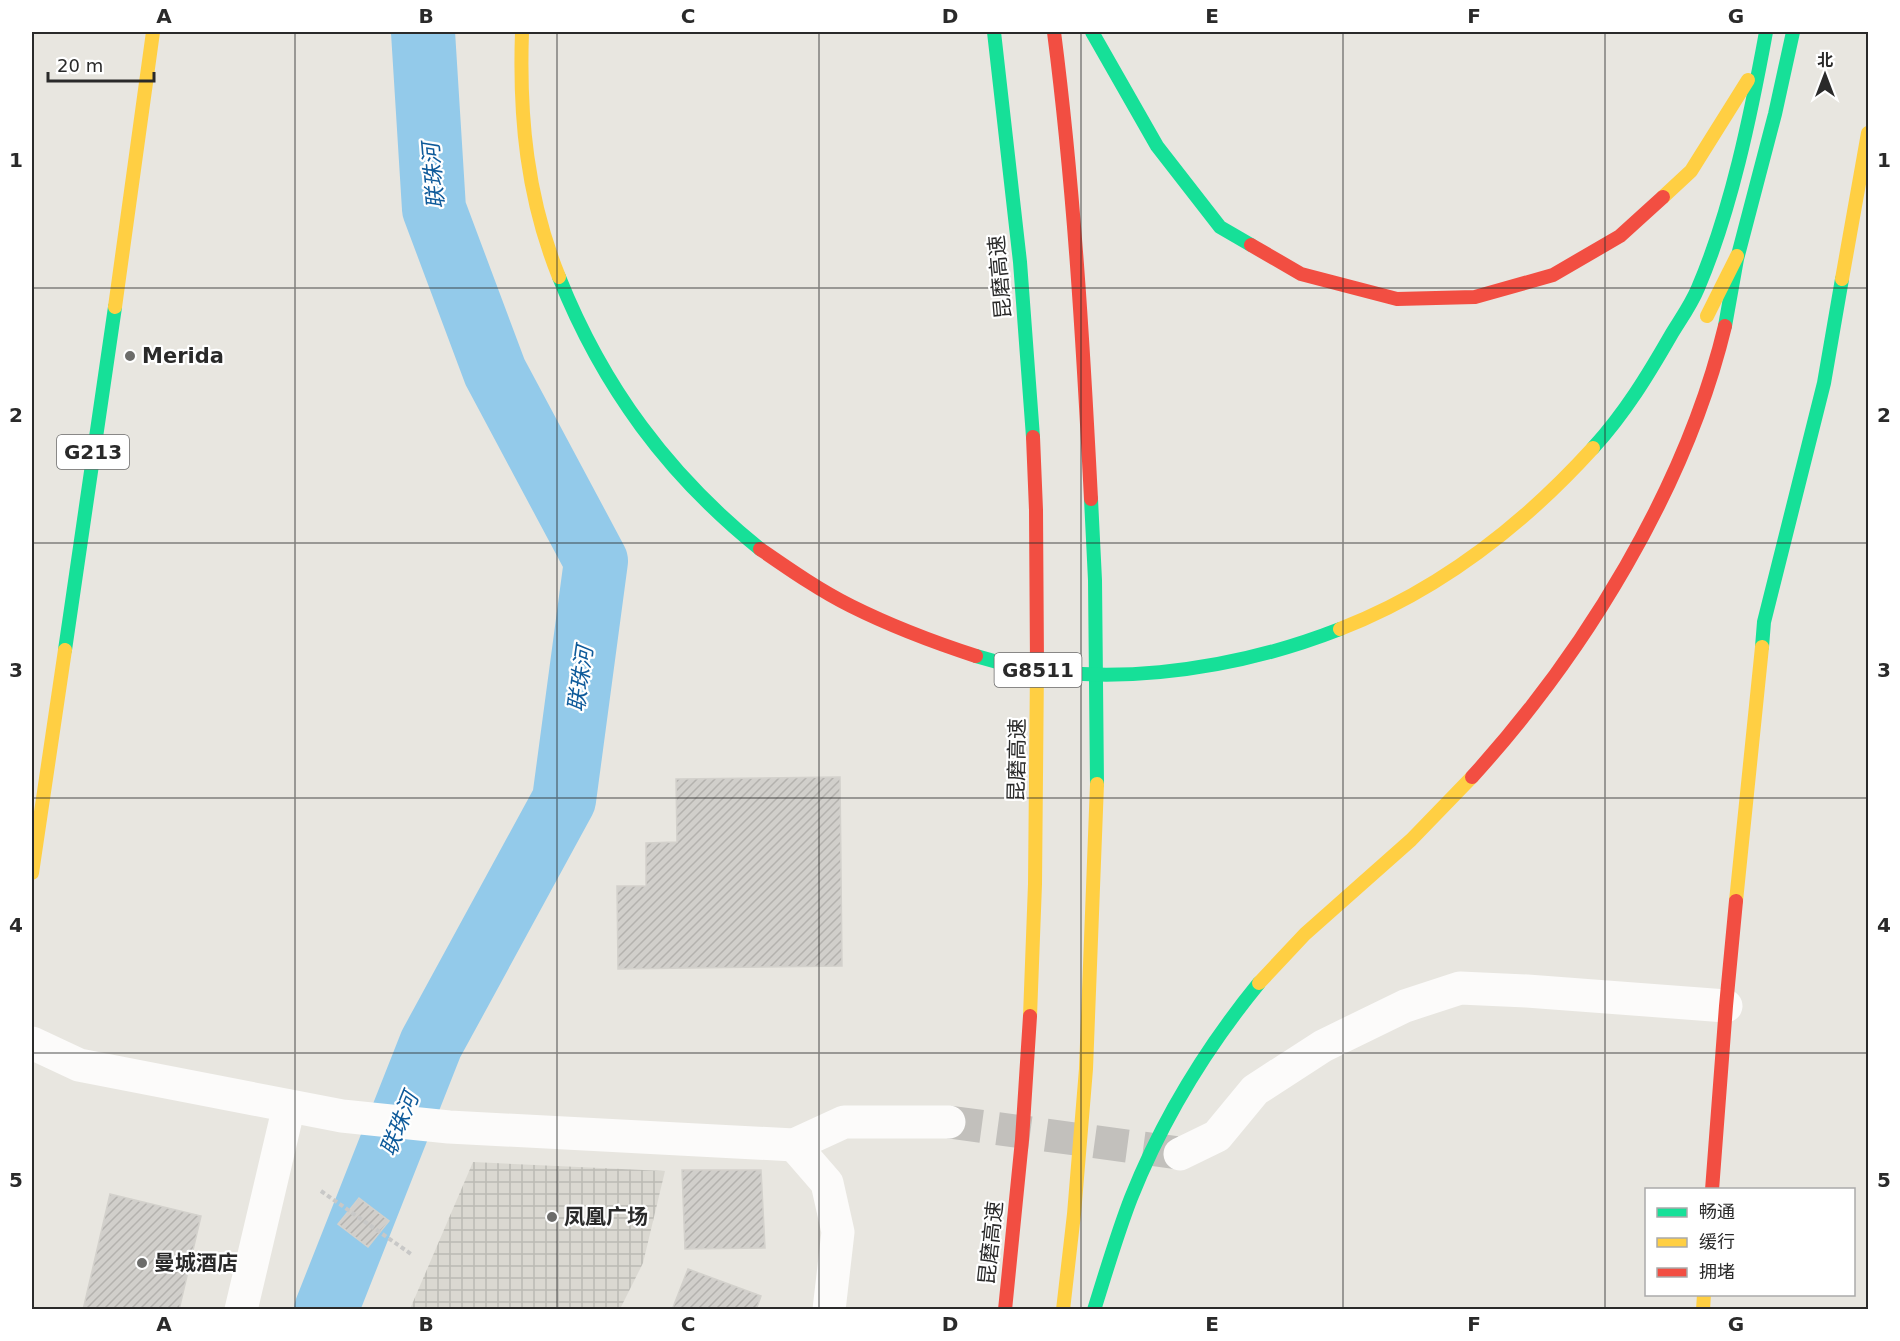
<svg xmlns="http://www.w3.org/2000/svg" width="1900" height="1341" font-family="'DejaVu Sans','Noto Sans SC',sans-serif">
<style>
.plaza{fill:url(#plaza-grid)}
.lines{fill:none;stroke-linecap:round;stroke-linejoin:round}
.river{stroke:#93caea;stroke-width:64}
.building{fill:url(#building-hatch);stroke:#d3d1cc;stroke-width:1.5}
.street-tunnel{stroke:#c2c0bc;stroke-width:33;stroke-dasharray:33 16;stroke-linecap:butt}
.path{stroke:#c8c8c7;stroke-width:4;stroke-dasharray:4.5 3;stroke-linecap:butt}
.street{stroke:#fcfbfa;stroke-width:33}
.fast{stroke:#16e098;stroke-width:14}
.slow{stroke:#ffcf43;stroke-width:14}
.jam{stroke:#f24e42;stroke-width:14}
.grid{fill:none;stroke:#2a2a2a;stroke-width:1.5;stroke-opacity:0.55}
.poi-dot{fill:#6c6c6a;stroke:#fff;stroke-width:2}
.labels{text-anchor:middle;stroke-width:4.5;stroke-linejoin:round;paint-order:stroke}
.shield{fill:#fff;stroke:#6a6a6a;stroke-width:1.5}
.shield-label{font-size:20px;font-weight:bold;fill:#2a2a2a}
.street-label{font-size:21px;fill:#2a2a2a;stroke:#fff}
.poi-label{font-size:21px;font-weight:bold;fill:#2a2a2a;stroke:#fff;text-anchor:start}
.water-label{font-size:22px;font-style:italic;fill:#0e5a9a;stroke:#fff}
.neatline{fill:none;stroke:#2a2a2a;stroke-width:2}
.grid-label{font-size:20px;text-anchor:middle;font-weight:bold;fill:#2a2a2a}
</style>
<defs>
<pattern id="plaza-grid" width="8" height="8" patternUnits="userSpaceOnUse" patternTransform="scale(1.5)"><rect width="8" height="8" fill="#dad8d1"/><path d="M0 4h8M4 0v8" fill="none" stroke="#bbbab4"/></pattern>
<pattern id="building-hatch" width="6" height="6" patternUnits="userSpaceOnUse" patternTransform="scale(1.5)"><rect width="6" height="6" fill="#d1cfcb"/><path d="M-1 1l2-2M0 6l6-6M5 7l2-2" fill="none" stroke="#b4b2ae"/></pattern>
</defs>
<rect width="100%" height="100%" fill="#e8e6e0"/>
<polygon class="plaza" points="473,1162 665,1171 643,1263 620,1309 410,1309"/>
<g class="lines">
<polyline class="river" points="326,1310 431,1044 564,800 596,561 495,372 434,209 423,32"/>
</g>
<g class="building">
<polygon points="840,777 842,966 618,969 617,886 646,886 646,843 677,842 676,779"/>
<polygon points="682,1170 761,1170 765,1248 685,1249"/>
<polygon points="110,1194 201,1216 179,1310 83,1310"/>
<polygon points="359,1198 389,1221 368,1247 338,1224"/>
<polygon points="688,1269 761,1296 756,1310 672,1310"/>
</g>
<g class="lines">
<polyline class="street-tunnel" points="949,1122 1179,1153"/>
<polyline class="path" points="321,1191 411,1254"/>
<g class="street">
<polyline points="32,1043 79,1065 342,1116 449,1127 794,1145 844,1122 949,1122"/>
<polyline points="794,1145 827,1183 838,1232 829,1310"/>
<polyline points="1180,1154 1217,1136 1255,1090 1323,1046 1405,1006 1460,988 1527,991 1726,1006"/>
<polyline points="241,1310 289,1106"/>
</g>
<g class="fast">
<polyline points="994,32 1020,262 1033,437"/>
<polyline points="1092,32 1157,146 1220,227 1251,245"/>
<path d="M559 277C603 387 668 475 760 549"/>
<polyline points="1725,326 1737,259 1775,114 1793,32"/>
<path d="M1593 448C1625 413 1648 375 1671 335 1680 320 1691 305 1698 288 1731 211 1751 114 1766 32"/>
<polyline points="1091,499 1095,580 1097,784"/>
<polyline points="1762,647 1764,622 1824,383 1842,279"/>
<polyline points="65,650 115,307"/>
<path d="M976 656C1091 692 1230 672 1340 629"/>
<path d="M1094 1310C1106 1272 1117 1234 1131 1198 1162 1120 1206 1048 1259 983"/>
</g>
<g class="slow">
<path d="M522 32C519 117 527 198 559 277"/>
<polyline points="1663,197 1691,171 1748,80"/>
<polyline points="1842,279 1868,133"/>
<polyline points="115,307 153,32"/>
<polyline points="1707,316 1737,256"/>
<path d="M1340 629C1438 591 1523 525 1593 448"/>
<polyline points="32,873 65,650"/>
<polyline points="1736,901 1762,647"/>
<polyline points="1259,983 1305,934 1411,840 1472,777"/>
<polyline points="1030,1016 1035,884 1037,666"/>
<polyline points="1063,1310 1074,1214 1086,1069 1097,784"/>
<polyline points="1703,1310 1704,1294"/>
</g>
<g class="jam">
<path d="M1054 32C1074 187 1083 343 1091 499"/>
<polyline points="1251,245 1301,274 1397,299 1475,297 1553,275 1620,236 1663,197"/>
<polyline points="1033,437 1036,510 1037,666"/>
<path d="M760 549C789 569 819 590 851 606 891 626 933 642 976 656"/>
<path d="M1472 777C1584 654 1686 488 1725 326"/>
<polyline points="1712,1190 1726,1006 1736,901"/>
<polyline points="1005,1310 1022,1140 1030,1016"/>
</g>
</g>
<path class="grid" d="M295 32V1310M557 32V1310M819 32V1310M1081 32V1310M1343 32V1310M1605 32V1310M32 288H1868M32 543H1868M32 798H1868M32 1053H1868"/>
<g class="poi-dot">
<circle cx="130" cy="356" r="6"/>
<circle cx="552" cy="1217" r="6"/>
<circle cx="142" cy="1263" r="6"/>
</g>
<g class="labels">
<g class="shield">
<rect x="57" y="435" width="72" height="34" rx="4.5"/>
<rect x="994.5" y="653" width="87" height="34" rx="4.5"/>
</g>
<g class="shield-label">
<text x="93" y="459">G213</text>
<text x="1038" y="677">G8511</text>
</g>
<g class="street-label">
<text transform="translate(1000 277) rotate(-95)" y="7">昆磨高速</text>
<text transform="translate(1017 760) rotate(-89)" y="7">昆磨高速</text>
<text transform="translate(991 1243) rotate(-84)" y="7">昆磨高速</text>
</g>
<g class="poi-label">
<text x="142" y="363">Merida</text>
<text x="564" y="1224">凤凰广场</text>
<text x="154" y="1270">曼城酒店</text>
</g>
<g class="water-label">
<text transform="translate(433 176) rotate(-95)" y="8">联珠河</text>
<text transform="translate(580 679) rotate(-82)" y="8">联珠河</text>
<text transform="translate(399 1124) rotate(-68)" y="8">联珠河</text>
</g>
</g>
<rect width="1900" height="1341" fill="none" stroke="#ffffff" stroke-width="66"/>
<rect x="1645" y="1188" width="210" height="108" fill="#ffffff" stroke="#aaaaaa" stroke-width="1.5"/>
<rect x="1657" y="1208" width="30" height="9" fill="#16e098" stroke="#aaaaaa" stroke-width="1.5"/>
<text x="1699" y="1218" font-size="18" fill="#2a2a2a">畅通</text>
<rect x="1657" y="1238" width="30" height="9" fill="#ffcf43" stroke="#aaaaaa" stroke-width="1.5"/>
<text x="1699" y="1248" font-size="18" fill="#2a2a2a">缓行</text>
<rect x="1657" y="1268" width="30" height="9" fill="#f24e42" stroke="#aaaaaa" stroke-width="1.5"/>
<text x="1699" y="1278" font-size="18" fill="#2a2a2a">拥堵</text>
<g transform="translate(1825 75)" stroke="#ffffff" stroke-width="4.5" paint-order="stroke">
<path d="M0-4.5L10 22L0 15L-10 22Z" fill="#2a2a2a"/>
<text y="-9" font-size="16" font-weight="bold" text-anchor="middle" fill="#2a2a2a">北</text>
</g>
<path d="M48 72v9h106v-9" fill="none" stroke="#2a2a2a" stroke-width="3"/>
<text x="57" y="72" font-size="18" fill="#2a2a2a" stroke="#ffffff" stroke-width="4.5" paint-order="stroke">20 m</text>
<rect x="33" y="33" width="1834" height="1275" class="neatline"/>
<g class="grid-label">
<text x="164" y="23">A</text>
<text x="426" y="23">B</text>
<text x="688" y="23">C</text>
<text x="950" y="23">D</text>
<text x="1212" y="23">E</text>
<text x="1474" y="23">F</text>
<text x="1736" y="23">G</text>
<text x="16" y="167">1</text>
<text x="1884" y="167">1</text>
<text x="16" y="422">2</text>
<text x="1884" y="422">2</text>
<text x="16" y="677">3</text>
<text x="1884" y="677">3</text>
<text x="16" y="932">4</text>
<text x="1884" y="932">4</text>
<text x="16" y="1187">5</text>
<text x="1884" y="1187">5</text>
<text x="164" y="1331">A</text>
<text x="426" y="1331">B</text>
<text x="688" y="1331">C</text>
<text x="950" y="1331">D</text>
<text x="1212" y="1331">E</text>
<text x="1474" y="1331">F</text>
<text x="1736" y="1331">G</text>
</g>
</svg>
